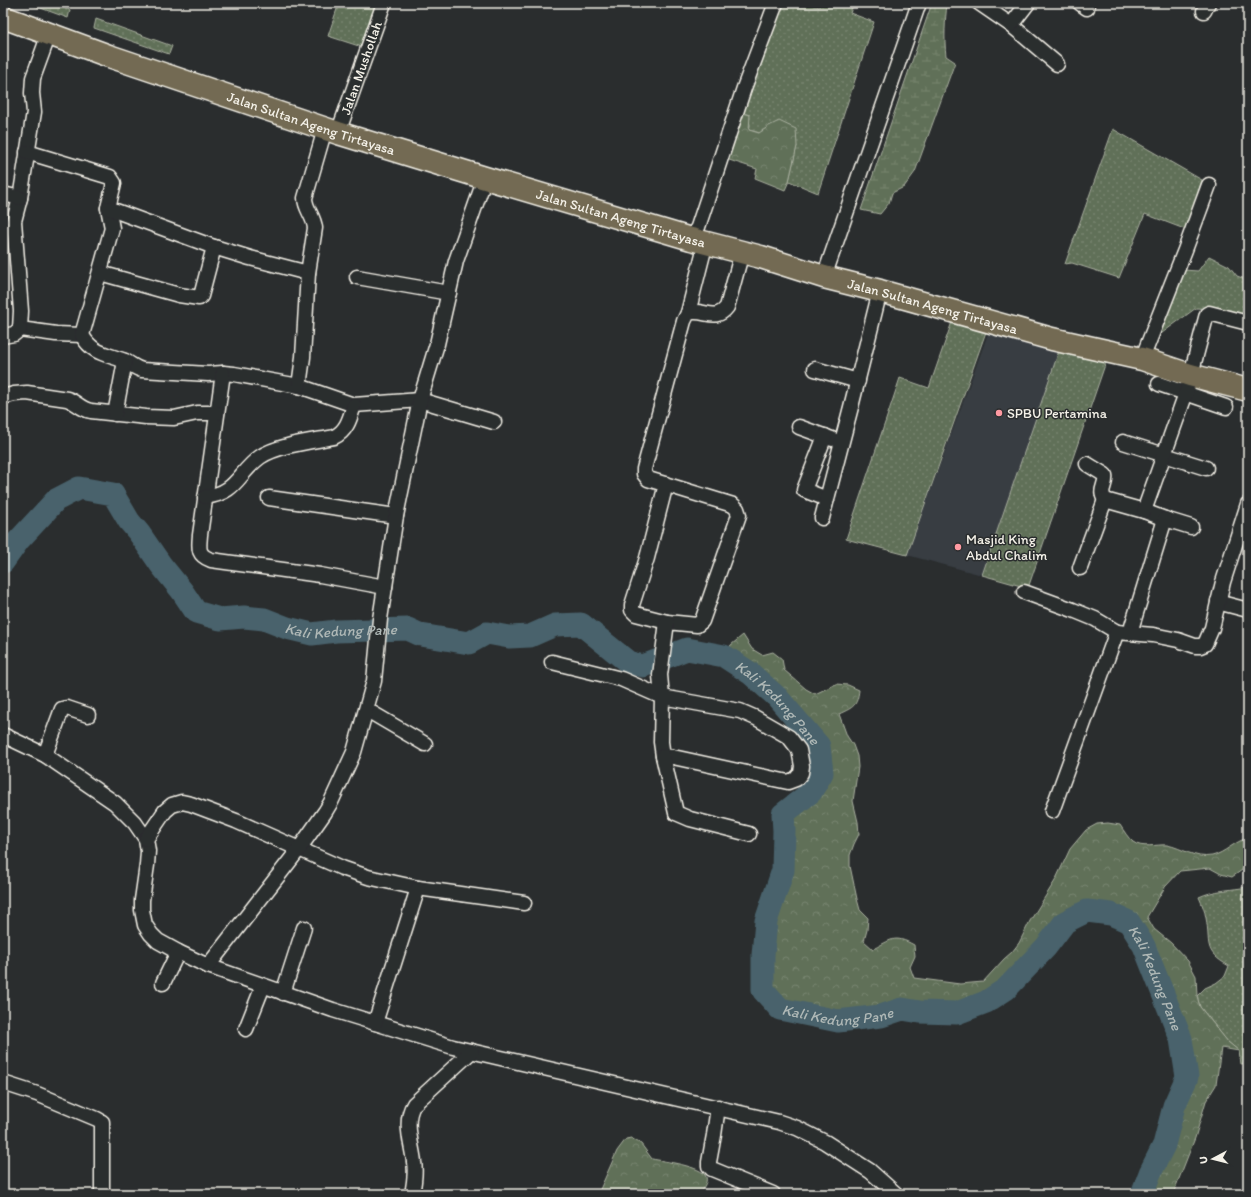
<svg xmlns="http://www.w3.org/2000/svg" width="1251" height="1197" font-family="Itim,sans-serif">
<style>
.built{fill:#373c42}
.grass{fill:url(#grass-dots);stroke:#aab0a0}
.forest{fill:url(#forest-crowns);stroke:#aab0a0}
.wetland{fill:url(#wetland-marsh);stroke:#aab0a0}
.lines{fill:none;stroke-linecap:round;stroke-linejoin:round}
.river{stroke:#48626c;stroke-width:23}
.street-casing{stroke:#f4f1e8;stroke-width:17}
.primary-casing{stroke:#f4f1e8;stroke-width:25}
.street{stroke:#2a2d2e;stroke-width:14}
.primary{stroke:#736b52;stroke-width:22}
.poi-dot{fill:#ff9aa2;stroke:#2a2d2e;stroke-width:1.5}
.labels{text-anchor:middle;stroke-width:3;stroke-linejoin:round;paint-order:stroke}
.street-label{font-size:14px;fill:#f4f1e8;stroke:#2a2d2e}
.poi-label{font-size:14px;fill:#f4f1e8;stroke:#2a2d2e;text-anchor:start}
.water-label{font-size:15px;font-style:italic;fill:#afb8b6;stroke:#2a2d2e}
</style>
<defs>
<pattern id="grass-dots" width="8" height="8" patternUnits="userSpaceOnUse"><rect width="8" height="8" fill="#607058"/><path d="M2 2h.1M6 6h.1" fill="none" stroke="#778570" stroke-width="1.8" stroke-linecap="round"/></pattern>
<pattern id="forest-crowns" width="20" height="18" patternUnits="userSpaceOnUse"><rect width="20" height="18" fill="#607058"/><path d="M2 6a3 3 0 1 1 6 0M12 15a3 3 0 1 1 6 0" fill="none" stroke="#778570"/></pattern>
<pattern id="wetland-marsh" width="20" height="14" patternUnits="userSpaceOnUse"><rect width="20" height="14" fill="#607058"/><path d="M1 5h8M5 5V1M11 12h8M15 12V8" fill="none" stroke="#778570"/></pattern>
</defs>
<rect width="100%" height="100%" fill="#2a2d2e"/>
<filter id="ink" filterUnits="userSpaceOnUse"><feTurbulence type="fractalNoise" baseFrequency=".025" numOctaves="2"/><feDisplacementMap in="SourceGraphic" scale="8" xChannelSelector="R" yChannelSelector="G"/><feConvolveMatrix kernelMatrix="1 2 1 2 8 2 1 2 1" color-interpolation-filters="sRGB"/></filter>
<g filter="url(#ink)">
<polygon class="built" points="990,328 1061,345 982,575 907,555"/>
<g class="grass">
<polygon points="27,3 48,3 70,10 68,18"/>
<polygon points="339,3 380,3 365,48 328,36"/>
<polygon points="783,3 806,3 819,7 820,3 854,3 850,13 874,22 818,193 789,181 797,146 769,126 760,133 749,130 750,124 743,113"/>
<polygon points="96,19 172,46 169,54 94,28"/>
<polygon points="1113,129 1202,180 1187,230 1145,214 1119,278 1072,263 1065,264"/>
<polygon points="1209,256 1229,266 1237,276 1248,280 1248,318 1214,309 1196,308 1158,336 1183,270 1198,271"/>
<polygon points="953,319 987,329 907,555 846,539 900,378 929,388"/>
<polygon points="1061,345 1107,359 1028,588 982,575"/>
<path d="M1248 887V1063L1241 1064 1239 1051 1228 1042 1200 1007 1197 996 1205 988 1216 983 1225 976 1229 966C1202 951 1211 943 1206 918 1205 911 1202 904 1199 897 1214 890 1231 890 1248 887Z"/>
</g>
<g class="forest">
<polygon points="743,113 750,115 749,130 759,133 769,126 779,121 796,129 797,146 789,181 785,190 755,178 757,169 726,159"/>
<path d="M743 635 752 649 762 655 773 652 782 659 784 670 806 689 815 694 836 684 848 685 859 690C857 706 854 707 839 714L847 736 853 745 857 756 858 767 853 801 858 822 859 834 854 844 850 855V866L857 899 860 910 868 918 867 930 864 941 873 949C891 940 894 934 914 945L915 956 910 967 914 978 960 984 983 982 1004 959 1012 952 1019 943 1030 921 1055 881 1070 849 1086 830 1097 824 1108 823 1120 825C1124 831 1128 838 1133 842 1142 849 1157 844 1167 845 1183 848 1194 859 1212 856 1225 853 1235 841 1248 838V855L1244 856 1245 868 1232 877 1221 874 1210 868 1180 871 1165 887 1147 917 1154 929 1171 943 1188 961 1196 976 1197 996 1200 1007 1228 1042 1239 1051 1221 1048 1216 1085 1206 1101 1195 1138 1173 1194H1147L1155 1175 1168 1146 1179 1108 1191 1078 1185 1038 1176 1015 1148 943 1132 918 1112 909 1086 906 1062 918 1042 944 1003 985 984 997 956 1009 921 1007 902 1005 880 1011 838 1016 783 1005 768 988V956L771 922 787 871 788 816 814 795 827 775 824 744 781 694 753 669 726 652 731 645Z"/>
<path d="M631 1138 641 1144 652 1159C662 1161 703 1166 706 1177 708 1183 702 1189 699 1194H598L617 1151 626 1139Z"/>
</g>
<path class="wetland" d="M932 3 947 4C945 21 944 38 946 56L955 62 915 172 904 187 892 193 889 203 880 214 861 210Z"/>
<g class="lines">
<path class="river" id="s1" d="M3 562 18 541 56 500 79 488 113 494 129 521 139 533 161 565 182 591 196 612 220 619 244 617 264 619 287 628 312 634 336 631 408 629 421 635 469 643 487 633 509 637 530 636 555 625 581 624 628 662 643 666 687 649 724 656 750 673 777 697 819 746 822 773 811 792 783 814 784 831 783 870 766 921 763 955V990L780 1009 838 1021 881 1016 902 1009 920 1012 957 1013 986 1002 1006 989 1046 947 1065 922 1087 911 1111 914 1129 922 1144 946 1181 1039 1187 1077 1174 1106 1164 1145 1150 1173 1142 1194"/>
<g class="street-casing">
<g id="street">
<polyline points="979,3 1011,25 1057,64"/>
<polyline points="1080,3 1087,8"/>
<polyline points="1204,11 1208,3"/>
<polyline points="1011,25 1028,3"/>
<polyline points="49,34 33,78 32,93 34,112 20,198 14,221 21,311 20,329 56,334 82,335"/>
<path id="s2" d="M338 133 384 3"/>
<path d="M27 152 110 177 114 183 108 208 112 228 82 335C92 354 107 354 125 361 131 364 135 368 142 370L208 374 223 373 234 374 299 386 354 405 420 400 494 422"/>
<polyline points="3,194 20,198"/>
<polyline points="108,208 214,247 250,258 308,273"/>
<polyline points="691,239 698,227 744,88 776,3"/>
<polyline points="100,273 179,295 199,298 201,296 214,247"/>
<polyline points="357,277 449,293"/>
<polyline points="824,277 919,3"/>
<polyline points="688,313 706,242"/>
<polyline points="3,336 14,334 20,329"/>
<polyline points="1142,359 1185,250 1209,185"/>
<polyline points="815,369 858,381"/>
<path d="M223 373 200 535C199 548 197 555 211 560L320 575 385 587"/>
<polyline points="1159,384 1226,407"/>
<path d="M299 386 303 357 308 273 315 228C314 216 305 209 305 198L325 129"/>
<path d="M3 397 14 394 27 393 67 399C77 402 80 409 91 411L146 417 174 418 197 413H217"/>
<polyline points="115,414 125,361"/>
<polyline points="799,427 832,439"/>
<polyline points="825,436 804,490 827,499"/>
<polyline points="1123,442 1206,468"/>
<path d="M1087 464 1105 475C1107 486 1098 489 1105 500L1144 511 1165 519 1191 527"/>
<path d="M666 484 647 558 632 605V610L636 614 667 622 697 625 702 621 739 515 737 509 733 505 648 479 644 474V469L684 321 688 313C704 308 715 323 727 307L742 252"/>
<path d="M205 497C237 493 237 474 260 457 277 445 314 441 334 437 347 431 350 418 354 405"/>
<polyline points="269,498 396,516"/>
<polyline points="1144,511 1186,393 1207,314 1209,313 1248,323"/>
<polyline points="822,518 851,407 880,291"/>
<polyline points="1080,568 1105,500"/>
<polyline points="1024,592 1073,610 1095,619 1117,632"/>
<polyline points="1218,601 1225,604 1248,610"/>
<polyline points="1132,626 1165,519"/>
<polyline points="552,662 621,679 662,697 740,711 756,718 789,737 799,750 802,766 801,773 796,779 788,782 673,757 663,756 661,742 662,697 660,675 667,622"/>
<polyline points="367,710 425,744"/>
<polyline points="3,735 45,755 115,803 135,823 146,839 148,851 147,865 142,900 142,910 145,925 151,934 158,941 178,952 208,966 333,1010 453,1047 779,1122 797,1128 825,1142 870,1171 896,1194"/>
<polyline points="45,755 62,709 67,708 88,715"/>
<polyline points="663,756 676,813 690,819 749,834"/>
<polyline points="1052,811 1116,634 1117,632 1153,635 1178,640 1195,646 1200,646 1205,644 1212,628 1223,582 1248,504"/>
<polyline points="146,839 165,811 172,805 182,802 191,804 236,821 342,868 368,877 418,888 524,903"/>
<polyline points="208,966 299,849 325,812 331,802 354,752 374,681 380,619 396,516 420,400 437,344 456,261 485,178"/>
<polyline points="163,983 178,952"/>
<polyline points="283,993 304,928"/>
<polyline points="375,1023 418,888"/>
<polyline points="246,1029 263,986"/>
<polyline points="3,1083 37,1094 97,1119 102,1122 102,1194"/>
<polyline points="718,1107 714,1135 709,1162 709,1166 712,1169 773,1194"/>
<path d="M412 1194C414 1184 416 1173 414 1162 412 1144 403 1121 414 1104L472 1051"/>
</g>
</g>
<g class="primary-casing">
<g id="primary">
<path id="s3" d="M3 17 109 56 338 133 485 178 691 239 761 257 824 277 880 291 1052 339 1142 359 1190 375 1248 390"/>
</g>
</g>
<use href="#street" class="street"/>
<use href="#primary" class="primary"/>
</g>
</g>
<g class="poi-dot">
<circle cx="999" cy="413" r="4"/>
<circle cx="958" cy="547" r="4"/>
</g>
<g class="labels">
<g class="street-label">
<text dy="5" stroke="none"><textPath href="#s2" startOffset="69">Jalan Mushollah</textPath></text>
<text dy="5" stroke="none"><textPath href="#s3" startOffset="326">Jalan Sultan Ageng Tirtayasa</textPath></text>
<text dy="5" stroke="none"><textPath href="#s3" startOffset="650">Jalan Sultan Ageng Tirtayasa</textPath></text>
<text dy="5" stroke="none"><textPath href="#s3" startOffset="974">Jalan Sultan Ageng Tirtayasa</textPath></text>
</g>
<g class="poi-label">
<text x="1007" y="418">SPBU Pertamina</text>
<text x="966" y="544">Masjid King<tspan x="966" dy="16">Abdul Chalim</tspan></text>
</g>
<g class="water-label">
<text dy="5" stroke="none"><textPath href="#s1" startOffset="435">Kali Kedung Pane</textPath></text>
<text dy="5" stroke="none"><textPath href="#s1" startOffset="915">Kali Kedung Pane</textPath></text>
<text dy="5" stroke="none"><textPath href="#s1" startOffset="1719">Kali Kedung Pane</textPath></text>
<text dy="5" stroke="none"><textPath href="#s1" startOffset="1323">Kali Kedung Pane</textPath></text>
</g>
</g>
<rect width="1251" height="1197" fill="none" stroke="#2a2d2e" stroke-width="16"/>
<rect x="8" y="8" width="1235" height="1181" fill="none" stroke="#f4f1e8" stroke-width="1.5" filter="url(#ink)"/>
<g transform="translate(1213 1159) rotate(263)" stroke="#2a2d2e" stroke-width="3" paint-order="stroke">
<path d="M0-3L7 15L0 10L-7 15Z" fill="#f4f1e8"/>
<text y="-6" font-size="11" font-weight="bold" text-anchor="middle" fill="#f4f1e8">U</text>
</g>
</svg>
